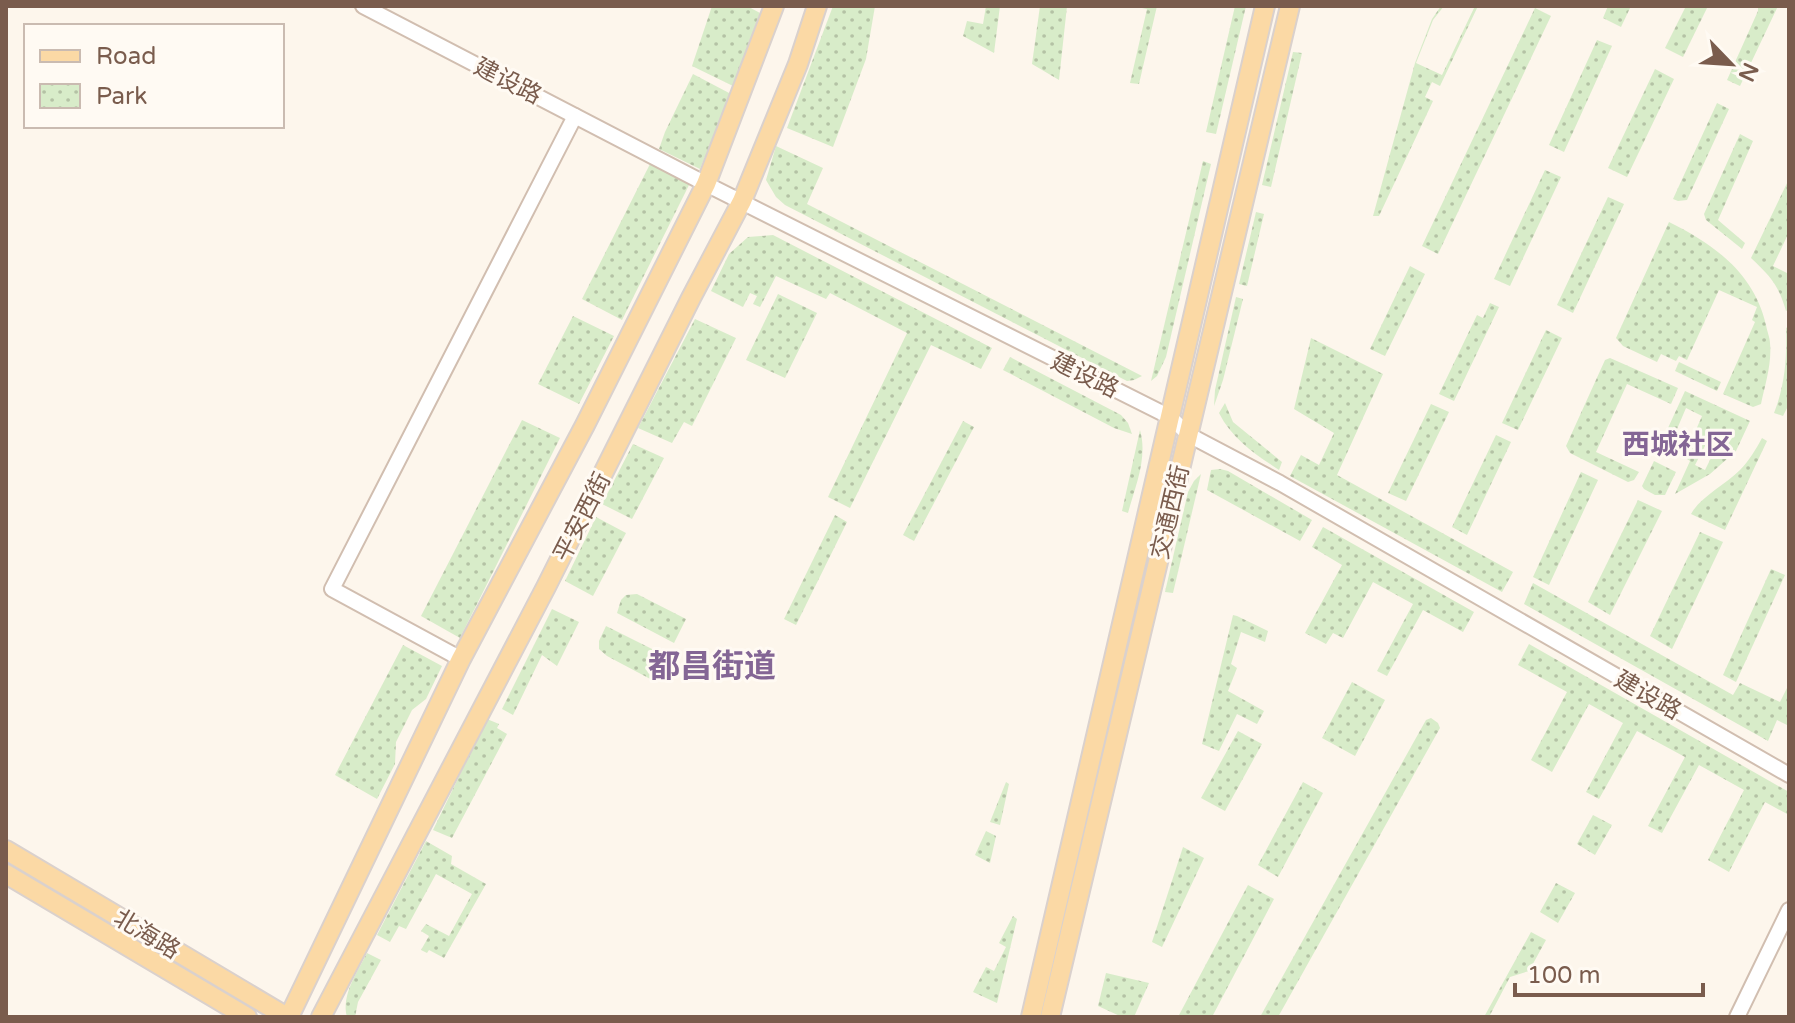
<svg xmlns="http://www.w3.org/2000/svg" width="1795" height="1023" font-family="'Varela Round','Noto Sans SC',sans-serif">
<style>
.park{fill:url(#park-dots);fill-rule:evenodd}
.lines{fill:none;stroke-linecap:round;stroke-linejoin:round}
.minor-casing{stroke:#d1beb0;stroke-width:18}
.major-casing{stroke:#dad1cd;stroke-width:22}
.minor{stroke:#fff;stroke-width:14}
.major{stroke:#fbd9a5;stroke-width:18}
.labels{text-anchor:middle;stroke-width:6;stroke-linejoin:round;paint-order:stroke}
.street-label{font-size:24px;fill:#7a5c4d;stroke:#fffaf3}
.quarter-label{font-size:28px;font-weight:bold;fill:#846695;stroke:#fffaf3}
.district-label{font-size:32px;font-weight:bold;fill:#846695;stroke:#fffaf3}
</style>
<defs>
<pattern id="park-dots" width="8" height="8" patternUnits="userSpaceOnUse" patternTransform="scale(2)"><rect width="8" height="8" fill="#d8ecc9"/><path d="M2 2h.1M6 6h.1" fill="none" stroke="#b4c2a5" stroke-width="1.8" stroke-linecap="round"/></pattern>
</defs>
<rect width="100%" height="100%" fill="#fdf6ec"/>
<g class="park">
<polygon points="712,6 747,6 760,13 733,86 692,66"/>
<polygon points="833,6 875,6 866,59 833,147 787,128"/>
<polygon points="986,6 1000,6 994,53 963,36 967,21 983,24"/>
<polygon points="1040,6 1067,6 1059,80 1032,64"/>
<polygon points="1132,6 1157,6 1139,84 1130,83 1147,9"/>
<polygon points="1235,6 1246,6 1216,134 1206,132"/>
<polygon points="1441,6 1444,6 1433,20 1416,63 1442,75 1475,6 1478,6 1440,86 1432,82 1425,97 1433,101 1379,216 1373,216 1415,63 1432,19"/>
<polygon points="1608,6 1631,6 1621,27 1603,18"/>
<polygon points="1686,6 1708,6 1683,57 1665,48"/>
<polygon points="1758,6 1778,6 1740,86 1727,80 1758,11"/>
<polygon points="1535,8 1551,16 1438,254 1422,246"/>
<polygon points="1597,40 1612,46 1564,152 1549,145"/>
<polygon points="1293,52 1302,53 1271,187 1262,185"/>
<polygon points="1655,69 1674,79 1627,177 1608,168"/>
<polygon points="693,74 731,94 700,169 659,149 665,132"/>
<polygon points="1717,103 1729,109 1687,200 1678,201 1673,199"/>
<polygon points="1740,134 1753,141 1718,220 1745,243 1742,249 1706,220 1704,214"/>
<polygon points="776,146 823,168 807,204 1142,376 1134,380 1127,381 785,205 776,197 766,180"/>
<polygon points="1203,161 1211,164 1166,357 1157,376 1151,381"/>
<polygon points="651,162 690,183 622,320 582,299"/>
<polygon points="1545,170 1561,177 1510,286 1494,279"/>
<path d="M1789 179V232L1773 266 1789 274V309L1786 311C1778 284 1771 277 1751 258Z"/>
<polygon points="1608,197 1624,204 1573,313 1557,305"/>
<polygon points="1256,212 1264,214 1247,286 1239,284"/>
<path d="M1669 222C1715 245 1754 273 1766 325 1767 331 1770 338 1770 343 1772 364 1765 385 1761 404L1753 407 1723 394 1755 322 1752 320 1757 307 1719 290 1687 360 1679 356 1676 361 1661 354 1657 362 1623 346 1616 338Z"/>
<polygon points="773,235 992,348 981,369 931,345 850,508 828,497 907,333 830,293 826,299 776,276 760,307 753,304 757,296 750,293 743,307 711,291 729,254 748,237"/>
<polygon points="1410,266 1425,274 1385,356 1370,349"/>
<polygon points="778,294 817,313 785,378 746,360"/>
<polygon points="1236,297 1243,299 1223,380 1214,406 1215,390"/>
<polygon points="1490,303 1499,307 1454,401 1439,394 1477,315 1483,318"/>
<polygon points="573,316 614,336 579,404 538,384"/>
<polygon points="695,319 736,338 692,426 684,422 672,443 638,428"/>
<path d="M1789 326V404L1783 416 1774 413C1785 385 1787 358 1786 328Z"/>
<polygon points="1546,330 1562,338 1518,430 1502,423"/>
<polygon points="1311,338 1383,374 1337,475 1513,572 1502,592 1290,476 1301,455 1319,465 1334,433 1294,409"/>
<polygon points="1010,357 1121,415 1128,423 1132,434 1114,428 1003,370"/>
<polygon points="1610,358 1678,388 1671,404 1627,384 1596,452 1639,472 1634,480 1628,482 1570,453 1566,446 1605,360"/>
<polygon points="1679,362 1721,382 1717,391 1675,371"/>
<path d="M1685 391 1750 421 1736 451 1710 474 1675 494 1690 461 1687 459 1696 441 1692 439 1702 416 1686 408 1674 436 1670 435 1666 443 1662 441ZM1706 444 1715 450 1705 470 1695 465Z"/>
<path d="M1225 403 1233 422 1282 462 1279 470C1255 454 1232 439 1219 413Z"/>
<polygon points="1431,404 1449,412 1406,501 1388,493"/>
<polygon points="522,420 560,438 460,638 421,616"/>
<polygon points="963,421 974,427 914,541 903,535"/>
<path d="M1140 430C1148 458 1135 487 1128 513L1122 511Z"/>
<polygon points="1496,435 1511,442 1467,535 1452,527"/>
<path d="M1762 438 1767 441 1725 530 1691 514C1700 497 1725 485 1740 470 1749 461 1756 449 1762 438Z"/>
<polygon points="633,444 664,458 632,519 602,504"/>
<polygon points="1654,461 1676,472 1665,495 1655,495 1644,489 1642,486"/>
<polygon points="1220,469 1228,471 1312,520 1300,541 1207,490 1211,470"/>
<polygon points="1581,472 1598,480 1549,585 1533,577"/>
<polygon points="1201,474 1173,593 1165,592 1188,492 1194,481"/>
<polygon points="1638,500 1662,511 1610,615 1588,602"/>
<polygon points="835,515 847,522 796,625 784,619"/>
<polygon points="596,517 626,533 593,596 565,581"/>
<polygon points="1323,527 1474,612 1463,632 1423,610 1387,676 1377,671 1413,604 1373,582 1343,638 1333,633 1326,644 1305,633 1342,565 1312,547"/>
<polygon points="1700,532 1723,542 1672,649 1650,636"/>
<polygon points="1771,569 1785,575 1736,682 1723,675"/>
<polygon points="1533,583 1733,695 1740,683 1780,702 1789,684 1789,721 1787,725 1777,720 1768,741 1524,604"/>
<polygon points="637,594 686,619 674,643 617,613 621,600 626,595"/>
<polygon points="552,609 579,622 557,666 542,655 513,715 502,709"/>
<polygon points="1233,615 1237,616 1268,631 1265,642 1241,632 1231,664 1237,668 1228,691 1264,711 1257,724 1237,714 1219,751 1202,744"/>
<polygon points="606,626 668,657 656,682 607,656 599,649 599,641"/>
<polygon points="1529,644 1789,792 1789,815 1765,802 1729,872 1708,860 1744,790 1699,765 1662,833 1648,826 1685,757 1637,731 1599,799 1586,792 1623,723 1589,704 1552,772 1531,760 1567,692 1518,665"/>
<polygon points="403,645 442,666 426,699 412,710 396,742 395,764 377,799 335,775"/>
<polygon points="1352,682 1385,700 1355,756 1322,738"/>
<polygon points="1431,718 1438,723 1440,728 1278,1017 1260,1017 1426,720"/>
<polygon points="487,719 499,724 497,728 507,734 452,838 433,830"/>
<polygon points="1238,731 1262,744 1225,811 1201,798"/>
<polygon points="1006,782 1009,784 1000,825 990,822"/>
<polygon points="1303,782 1323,793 1278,877 1258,865"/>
<polygon points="1593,815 1612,825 1595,855 1577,844"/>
<polygon points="986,831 996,836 990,863 975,855"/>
<polygon points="426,841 452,856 451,864 486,884 444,958 429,950 427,953 421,950 429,936 421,931 426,924 449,936 472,894 436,874 406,929 399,926 390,942 377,935"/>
<polygon points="1183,847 1204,858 1162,947 1152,942"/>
<polygon points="1556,883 1575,893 1558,923 1540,912"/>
<polygon points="1248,885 1274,899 1212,1017 1178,1017"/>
<polygon points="1013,916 1017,919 997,1003 973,992 986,967 994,971 1006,947 999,943"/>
<polygon points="1531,932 1546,940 1529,971 1510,977 1489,1017 1484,1017"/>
<path d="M367 953 381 960 358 1002 355 1017H347C341 995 357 973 367 953Z"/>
<polygon points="1106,973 1149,983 1134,1017 1122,1017 1098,1006"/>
</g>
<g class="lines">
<g class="minor-casing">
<g id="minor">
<polyline points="363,6 706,184 1170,417 1189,435 1280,483 1789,775"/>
<polyline points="461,659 332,589 575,116"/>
<polyline points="1737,1017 1789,910"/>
</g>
</g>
<g class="major-casing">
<g id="major">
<polyline points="6,850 287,1017"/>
<polyline points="6,874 247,1017"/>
<polyline points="289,1017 461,659 585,425 706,184 774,6"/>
<polyline points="321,1017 546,587 691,298 742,201 798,64 817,6"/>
<polyline points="1031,1017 1265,6"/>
<polyline points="1050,1017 1290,6"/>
</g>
</g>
<use href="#minor" class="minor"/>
<use href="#major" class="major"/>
</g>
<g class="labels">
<g class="street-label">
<text transform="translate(508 81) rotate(27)" y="8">建设路</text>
<text transform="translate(1085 375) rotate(26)" y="8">建设路</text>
<text transform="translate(1170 512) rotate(-77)" y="8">交通西街</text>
<text transform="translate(582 517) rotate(-63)" y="8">平安西街</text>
<text transform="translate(1648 695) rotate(30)" y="8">建设路</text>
<text transform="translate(147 934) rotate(31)" y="8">北海路</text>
</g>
<g class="quarter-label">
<text x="1678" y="454">西城社区</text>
</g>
<g class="district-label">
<text x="712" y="677">都昌街道</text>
</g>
</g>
<rect width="1795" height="1023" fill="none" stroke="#7a5c4d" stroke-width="16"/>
<rect x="24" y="24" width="260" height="104" fill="#fffaf3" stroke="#cabbb1" stroke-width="2"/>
<rect x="40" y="50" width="40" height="12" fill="#fbd9a5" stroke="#cabbb1" stroke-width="2"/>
<text x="96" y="64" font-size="24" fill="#7a5c4d">Road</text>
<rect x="40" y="84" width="40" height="24" fill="url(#park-dots)" stroke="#cabbb1" stroke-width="2"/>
<text x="96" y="104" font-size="24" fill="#7a5c4d">Park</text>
<g transform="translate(1731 64) rotate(115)" stroke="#fffaf3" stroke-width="6" paint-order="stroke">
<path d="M0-6L14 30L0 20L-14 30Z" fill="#7a5c4d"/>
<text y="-12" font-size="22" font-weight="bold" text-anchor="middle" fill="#7a5c4d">N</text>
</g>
<path d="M1515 983v12h188v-12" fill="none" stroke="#7a5c4d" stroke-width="4"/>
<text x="1527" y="983" font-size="24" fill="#7a5c4d" stroke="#fffaf3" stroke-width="6" paint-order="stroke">100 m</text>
</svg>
